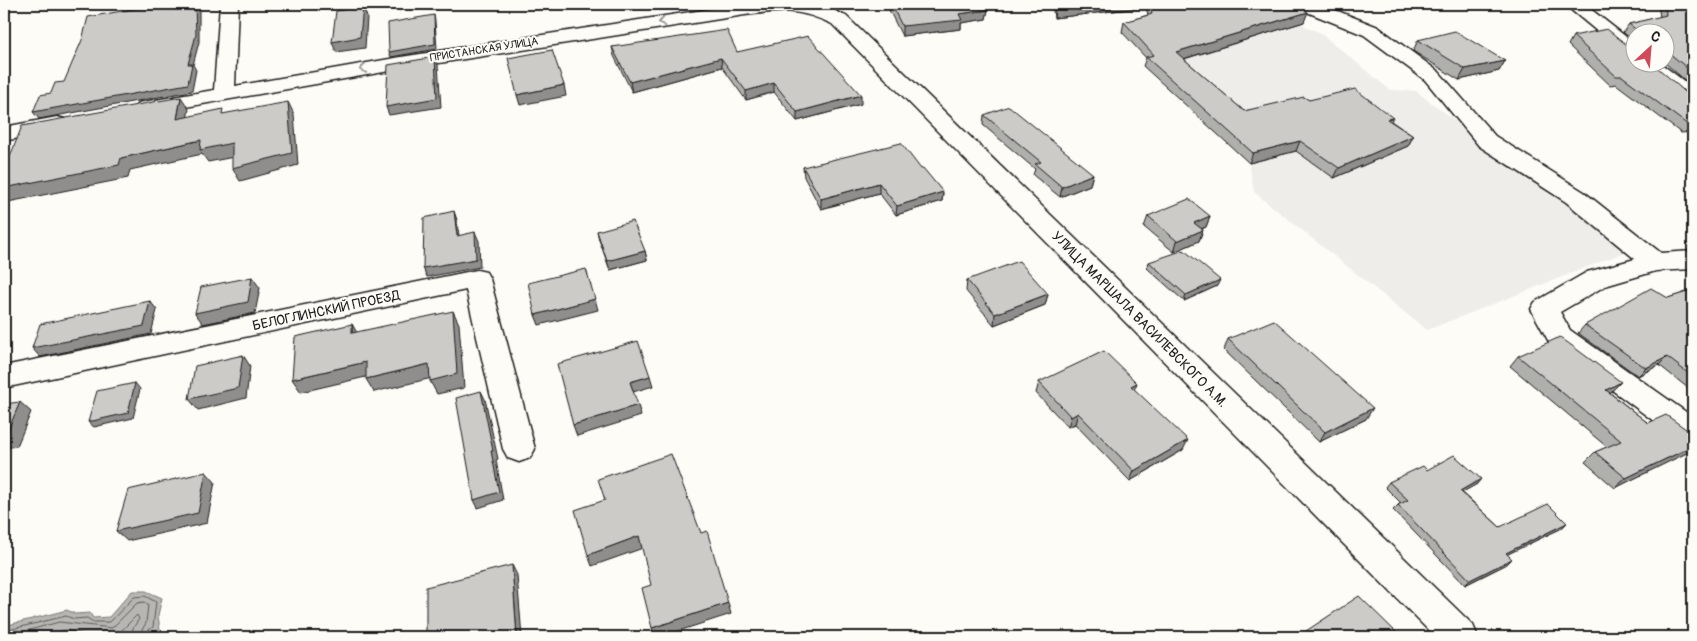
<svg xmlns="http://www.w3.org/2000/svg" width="1697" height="641" font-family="Pangolin,sans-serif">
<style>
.built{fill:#eeede9}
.water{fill:#b7b6b2;stroke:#797876}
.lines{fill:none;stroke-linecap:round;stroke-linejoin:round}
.shore{stroke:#5a5a58;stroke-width:1}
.minor-casing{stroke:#1c1c1c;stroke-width:3}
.minor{fill:#fdfcf7;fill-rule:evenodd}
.wall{fill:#afafac;stroke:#1c1c1c}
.shaded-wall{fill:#8f8e8c;stroke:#1c1c1c}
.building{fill:#cccbc8;stroke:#1c1c1c}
.oneway{stroke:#989794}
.labels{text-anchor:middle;stroke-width:4;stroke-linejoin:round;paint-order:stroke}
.far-street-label{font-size:11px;fill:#1c1c1c;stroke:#fdfcf7}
.street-label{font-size:14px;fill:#1c1c1c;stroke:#fdfcf7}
</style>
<rect width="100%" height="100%" fill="#fdfcf7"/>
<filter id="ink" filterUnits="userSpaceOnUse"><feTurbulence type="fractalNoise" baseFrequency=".02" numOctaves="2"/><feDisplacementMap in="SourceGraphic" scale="10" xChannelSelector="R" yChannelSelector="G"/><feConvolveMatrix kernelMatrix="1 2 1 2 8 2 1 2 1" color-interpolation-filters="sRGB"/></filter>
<g filter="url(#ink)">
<polygon class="built" points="1276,4 1308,28 1319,32 1390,90 1416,91 1628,251 1427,330 1254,192 1249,163 1143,66"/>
<polygon class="water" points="132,591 146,591 162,598 158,615 160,630 146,637 4,637 4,626 67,610 75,614 90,613 93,618 109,617"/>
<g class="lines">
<g class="shore">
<polyline points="4,631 66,616 74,619 87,618 93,622 110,622 134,597 145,596 156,602 153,627 146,632 145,637"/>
<polyline points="4,637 59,622 112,628 137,603 144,602 148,605 146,623 138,637"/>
<polyline points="33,637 65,630 92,636 112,635 120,632 137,615 139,619 133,628 131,637"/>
</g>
<g class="minor-casing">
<g id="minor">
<path d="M220 4H238L235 86 401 57 742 4H840L841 6 835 11 846 16 1473 625 1478 637H1435L832 24C798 8 781 10 745 15L401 69 146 114 138 113 135 108 138 103 214 90Z"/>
<polygon points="1295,4 1320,4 1378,27 1439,72 1495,136 1584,192 1661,253 1693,251 1693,269 1656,271 1605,286 1560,312 1570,330 1693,417 1693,445 1682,442 1550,344 1531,309 1535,302 1587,272 1635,259 1566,202 1479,146 1425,80 1364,35 1297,8"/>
<polygon points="1564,4 1584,4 1634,43 1634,58 1627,56"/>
<polygon points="1657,64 1664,66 1693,88 1693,104 1685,103 1650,74 1647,70 1650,66"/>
<polygon points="57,117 65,119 68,124 65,129 4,141 4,127"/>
<polygon points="477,270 486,272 490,279 535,449 530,458 519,462 508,458 503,449 466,290 4,388 4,366"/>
</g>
</g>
<use href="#minor" class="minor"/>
</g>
<g class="wall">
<polygon points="535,4 597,4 596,5 536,7"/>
<polygon points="886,4 983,4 988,10 986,19 961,23 961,29 902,36"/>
<polygon points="1052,4 1297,4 1304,22 1184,59 1244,111 1309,100 1393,118 1391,121 1413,136 1408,146 1334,178 1296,151 1249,163 1143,66 1146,58 1122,32 1124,22 1148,15 1146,7 1054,18"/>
<polygon points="1658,4 1693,4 1693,87 1664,62 1664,32 1634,32 1634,42 1623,32 1629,24 1660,17"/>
<polygon points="1573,36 1632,49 1690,96 1693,96 1693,132 1681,133 1616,84 1610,85 1568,45"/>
<polygon points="1418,40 1505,61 1499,71 1459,80 1413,51"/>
<polygon points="612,47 737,52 861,104 797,121 774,92 746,100 722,67 632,92 614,56"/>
<polygon points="984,115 1093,174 1090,185 1060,197 1033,175 1035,169 983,125"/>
<polygon points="803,167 921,169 943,192 942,201 896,215 879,193 821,209 804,177"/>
<polygon points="1148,216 1210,216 1206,227 1202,229 1203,230 1199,241 1174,252 1144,227"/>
<polygon points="597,231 645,251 647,260 610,270 599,240"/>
<polygon points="1149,262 1217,286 1184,301 1147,268"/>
<polygon points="967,280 1048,294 1045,305 994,325 966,291"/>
<polygon points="1693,290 1693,392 1659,365 1638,376 1578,333 1585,325"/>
<polygon points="1228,339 1366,419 1319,442 1224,350"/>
<polygon points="1518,356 1611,392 1609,392 1648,423 1693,434 1693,449 1615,488 1585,462 1595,452 1607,447 1510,366"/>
<polygon points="1039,382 1134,389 1183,450 1130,481 1075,424 1068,427 1036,393"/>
<polygon points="1427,470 1477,484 1462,492 1500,527 1567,523 1562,528 1507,554 1512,559 1507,564 1465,585 1393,510 1398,505 1401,503 1385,487 1389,482"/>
</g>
<g class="shaded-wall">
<polygon points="195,4 199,4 199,42 193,65 196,70 192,91 39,119 33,112 188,64"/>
<polygon points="1093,4 1147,4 1146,7 1054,18 1055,8"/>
<polygon points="363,7 367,17 365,48 336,52 332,42"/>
<polygon points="988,10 986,19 961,23 961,29 902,36 902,26 959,14"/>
<polygon points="1308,12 1304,22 1173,62 1176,52"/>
<polygon points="434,15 435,21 437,49 391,57 389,52"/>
<polygon points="435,57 438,65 441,107 389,115 386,107"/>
<polygon points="721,58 722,67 632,92 630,82"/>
<polygon points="1505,61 1499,71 1459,80 1465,69"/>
<polygon points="774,83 774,92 746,100 746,91"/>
<polygon points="564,85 566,96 520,105 517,95"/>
<polygon points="861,95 861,104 797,121 797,112"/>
<polygon points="181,97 189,109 185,131 177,119"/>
<polygon points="288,102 294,114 298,165 240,181 232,168"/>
<polygon points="1413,136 1408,146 1334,178 1339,168"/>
<polygon points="201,140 232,143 239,156 208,162 202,154 130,170 128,178 8,202 4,197 4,188 121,158"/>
<polygon points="1300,141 1296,151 1249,163 1253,153"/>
<polygon points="1093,174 1090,185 1060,197 1062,187"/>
<polygon points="879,183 879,193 821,209 821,199"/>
<polygon points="943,192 942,201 896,215 897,206"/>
<polygon points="454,211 457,220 460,244 457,236"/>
<polygon points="1210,216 1206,227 1190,233 1194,223"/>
<polygon points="1203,230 1199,241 1174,252 1177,241"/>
<polygon points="475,232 479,241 480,267 427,277 423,268"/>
<polygon points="645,251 647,260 610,270 607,261"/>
<polygon points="252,277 260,288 255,313 203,324 195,313"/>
<polygon points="1220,280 1217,286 1184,301 1186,295"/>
<polygon points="1048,294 1045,305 994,325 995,314"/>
<polygon points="595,299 598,310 539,325 535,315"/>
<polygon points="150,301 157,310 151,334 40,357 32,348"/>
<polygon points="453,311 459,324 464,388 437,394 430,381"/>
<polygon points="352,324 360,338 352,333"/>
<polygon points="243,355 250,366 246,398 198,410 189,399"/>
<polygon points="1667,357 1659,365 1638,376 1646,368"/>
<polygon points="366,362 374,375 301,392 292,379"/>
<polygon points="429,364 436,377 374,392 366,379"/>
<polygon points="650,376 653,386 633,392 630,382"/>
<polygon points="1621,382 1611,392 1597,400 1606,390"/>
<polygon points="135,383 140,389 133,418 94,427 88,422"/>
<polygon points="1137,383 1133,393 1131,386"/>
<polygon points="481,391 485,399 498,459 496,460 503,500 478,508 474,500"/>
<polygon points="20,402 31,412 17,446 4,448 4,436"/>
<polygon points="638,405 641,416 577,436 573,425"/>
<polygon points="1373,408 1366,419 1319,442 1325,432"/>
<polygon points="1078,413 1075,424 1068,427 1071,417"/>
<polygon points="1188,440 1183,450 1130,481 1134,471"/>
<polygon points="1693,446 1693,449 1691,451 1615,488 1626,478"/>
<polygon points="206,472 215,482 207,523 127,541 116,531"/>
<polygon points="1481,479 1477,484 1456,496 1460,491"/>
<polygon points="1567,523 1562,528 1500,558 1506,553"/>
<polygon points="639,536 643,548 592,566 588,555"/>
<polygon points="1512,559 1507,564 1465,585 1470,580"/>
<polygon points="512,565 517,575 522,637 517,637"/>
<polygon points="728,603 731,614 660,637 655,637 652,628"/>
</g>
<g class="building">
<polygon points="140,4 195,4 196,35 188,64 192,64 188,84 33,112 40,95 51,93 55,83 64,82 82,40 88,17 139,8"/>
<polygon points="891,4 983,4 988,10 959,14 962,20 902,26"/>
<polygon points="1055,4 1093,4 1055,8"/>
<polygon points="1150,4 1297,4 1308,12 1176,52 1244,111 1304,97 1309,100 1355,89 1393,118 1387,119 1413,136 1339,168 1300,141 1253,153 1146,57 1154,55 1124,22 1152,14"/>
<polygon points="1665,4 1693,4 1693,73 1668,52 1664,52 1664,32 1639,32 1629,24 1666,15"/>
<polygon points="363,7 360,37 332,42 336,11"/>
<polygon points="434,15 435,44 389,52 388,23"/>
<polygon points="1607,29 1632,49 1634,50 1634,62 1651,62 1690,96 1693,96 1693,124 1688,125 1622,76 1616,76 1573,36"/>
<polygon points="727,30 737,52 808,36 861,95 797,112 774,83 746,91 721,58 630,82 612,47"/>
<polygon points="1455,31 1505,61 1465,69 1418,40"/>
<polygon points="552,50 564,85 517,95 508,58"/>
<polygon points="435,57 437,98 386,107 388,65"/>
<polygon points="181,97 177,119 223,109 222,114 288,102 292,153 232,168 232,143 200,150 201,140 121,158 119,165 4,188 4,172 22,126"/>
<polygon points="1009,106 1093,174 1062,187 1035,164 1041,162 984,115"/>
<polygon points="901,143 921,169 923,168 943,192 897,206 879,183 821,199 803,167"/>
<polygon points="1189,199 1210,216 1194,223 1203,230 1177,241 1148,216"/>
<polygon points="454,211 457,236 475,232 476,259 423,268 424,218"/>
<polygon points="633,221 645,251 607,261 597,231"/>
<polygon points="1184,250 1220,280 1186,295 1149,262"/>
<polygon points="1019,261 1048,294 995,314 967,280"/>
<polygon points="586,269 595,299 535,315 528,283"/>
<polygon points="252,277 248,302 195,313 201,287"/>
<polygon points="1651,288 1668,298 1693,290 1693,377 1667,357 1646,368 1585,325"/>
<polygon points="150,301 144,326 32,348 40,324"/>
<polygon points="453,311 457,374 430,381 429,364 366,379 366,362 292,379 295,337 352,324 352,333"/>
<polygon points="1274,320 1373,408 1325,432 1228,339"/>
<polygon points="1560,337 1621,382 1606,390 1648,423 1666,415 1693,434 1693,446 1626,478 1595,452 1621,441 1518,356"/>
<polygon points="638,341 650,376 630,382 638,405 573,425 557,364"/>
<polygon points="1104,351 1137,383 1131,386 1188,440 1134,471 1078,413 1071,417 1039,382"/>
<polygon points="243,355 238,388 189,399 195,366"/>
<polygon points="135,383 128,413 88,422 97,391"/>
<polygon points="481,391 493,451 491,451 499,492 474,500 456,398"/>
<polygon points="20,402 6,435 4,436 4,404"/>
<polygon points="671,454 701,533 707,531 728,603 652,628 642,588 651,585 639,536 588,555 575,510 605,500 598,479"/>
<polygon points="1454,455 1481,479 1460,491 1500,527 1548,504 1567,523 1506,553 1512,559 1470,580 1398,505 1408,500 1389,482 1423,466 1427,470"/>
<polygon points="206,472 198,513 116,531 128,490"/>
<polygon points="512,565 517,637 426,637 426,587"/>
<polygon points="1359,596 1401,637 1297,637"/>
</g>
<defs><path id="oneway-chevron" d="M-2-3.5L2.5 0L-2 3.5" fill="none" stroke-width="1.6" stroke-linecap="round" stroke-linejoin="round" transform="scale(1.25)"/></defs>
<g class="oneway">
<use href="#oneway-chevron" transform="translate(662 22) rotate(171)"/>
<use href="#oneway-chevron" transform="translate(363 69) rotate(170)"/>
</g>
</g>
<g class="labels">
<g class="far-street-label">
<text transform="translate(484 49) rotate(-9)" y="4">ПРИСТАНСКАЯ УЛИЦА</text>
</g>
<g class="street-label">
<text transform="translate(326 310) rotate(-12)" y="5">БЕЛОГЛИНСКИЙ ПРОЕЗД</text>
<text transform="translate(1140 319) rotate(45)" y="5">УЛИЦА МАРШАЛА ВАСИЛЕВСКОГО А.М.</text>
</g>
</g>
<rect width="1697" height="641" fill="none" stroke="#fdfcf7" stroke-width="20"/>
<rect x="10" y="10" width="1677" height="621" fill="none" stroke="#1c1c1c" stroke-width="2" filter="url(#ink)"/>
<g transform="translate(1650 48) rotate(26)"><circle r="24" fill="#fdfcf7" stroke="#a3a29f"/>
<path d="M0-4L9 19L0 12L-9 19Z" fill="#d1495b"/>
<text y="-8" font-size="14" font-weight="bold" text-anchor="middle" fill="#1c1c1c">С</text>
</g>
</svg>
